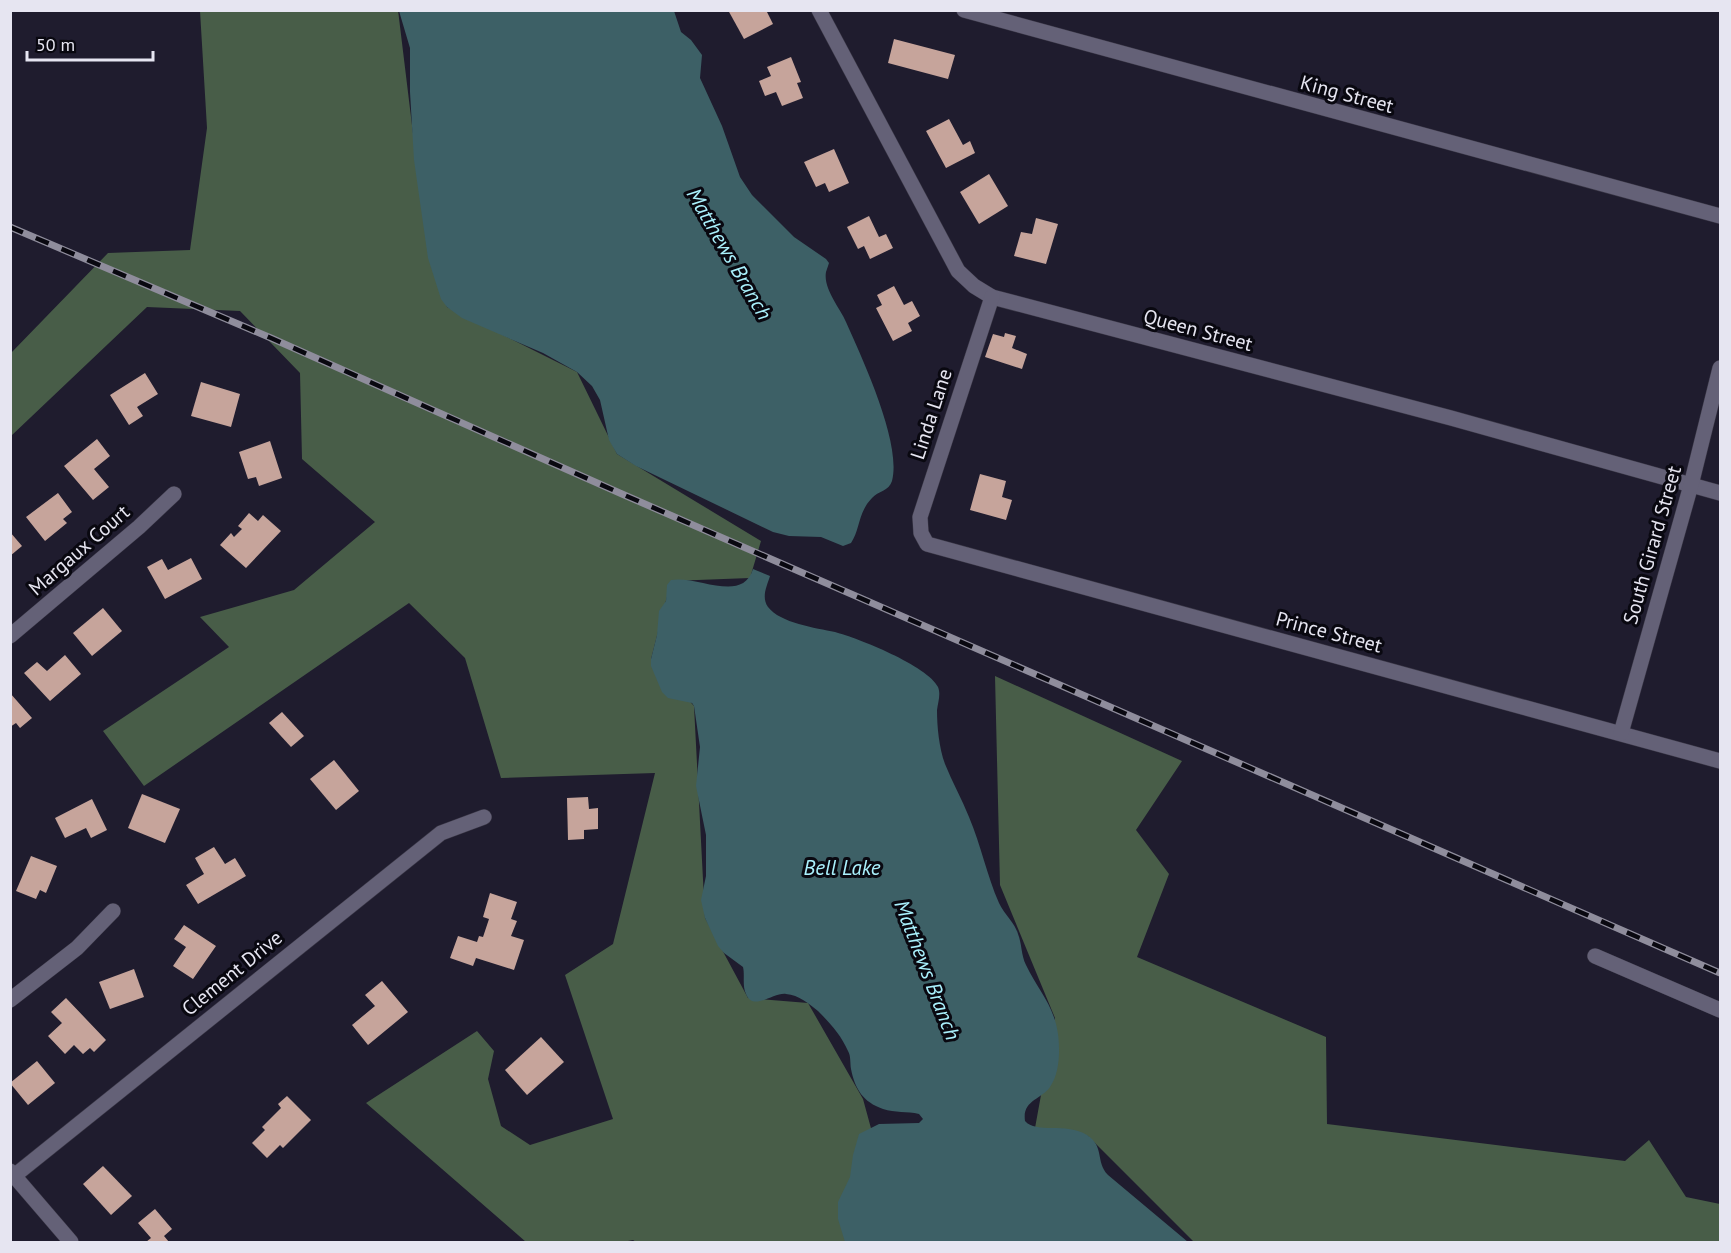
<svg xmlns="http://www.w3.org/2000/svg" width="1731" height="1253" font-family="'PT Sans',sans-serif">
<style>
.forest{fill:#485d48}
.water{fill:#3d6066}
.building{fill:#c6a49b}
.lines{fill:none;stroke-linecap:round;stroke-linejoin:round}
.street-casing{stroke:#3a3746;stroke-width:16}
.street{stroke:#646177;stroke-width:15}
.rail-casing{stroke:#8f8d9c;stroke-width:7}
.rail{stroke:#090810;stroke-width:4.5;stroke-dasharray:14;stroke-linecap:butt}
.labels{text-anchor:middle;stroke-width:6;stroke-linejoin:round;paint-order:stroke}
.street-label{font-size:20px;fill:#e6e5f1;stroke:#090810}
.water-label{font-size:21px;font-style:italic;fill:#aaf1fd;stroke:#090810}
</style>
<rect width="100%" height="100%" fill="#1f1c2e"/>
<g class="forest">
<polygon points="398,10 424,224 447,307 577,372 617,454 761,541 750,578 671,581 651,659 694,706 705,918 748,998 808,1003 863,1099 902,1242 636,1242 633,1240 623,1242 526,1242 366,1103 477,1031 494,1051 488,1079 501,1126 530,1145 613,1119 565,975 613,944 655,773 501,778 465,658 409,603 144,786 103,731 229,647 200,617 294,590 375,522 302,459 300,373 240,311 147,307 11,436 11,353 108,253 190,250 207,128 200,11"/>
<polygon points="995,676 1182,761 1136,830 1169,874 1137,957 1326,1037 1327,1124 1625,1161 1649,1140 1686,1197 1720,1204 1720,1242 1194,1242 1088,1136 1035,1128 1055,1018 1000,885"/>
</g>
<g class="water">
<path d="M399 11H674L681 32 691 40 702 55 700 78 722 126 740 177 752 195 794 237 826 259 829 263C828 266 827 269 826 272 823 289 840 308 846 322 862 358 902 443 892 481 889 491 878 491 872 498 858 512 860 530 851 543L843 546 821 537 789 536 773 532 636 466 617 454 609 440 600 400 592 386 577 372 543 353 462 318 447 307 441 299 428 258 414 160 410 92V48Z"/>
<path d="M753 569 770 576C767 586 761 597 768 607 780 623 816 628 835 632 858 638 928 666 938 687 941 694 938 702 937 710 937 726 939 748 945 764 952 782 962 799 969 817 981 845 987 876 999 903 1004 914 1015 923 1018 934 1022 944 1021 955 1026 965 1038 990 1054 1005 1058 1034 1060 1050 1060 1073 1050 1087 1041 1100 1022 1100 1025 1121 1036 1134 1066 1122 1087 1135 1105 1147 1095 1161 1108 1175L1188 1242H845L838 1219V1202L850 1177 853 1155 859 1134 879 1124 919 1123 923 1119 919 1114C907 1111 895 1113 883 1109 863 1102 855 1089 851 1069 850 1063 851 1056 848 1051 841 1035 830 1023 818 1011 809 1004 799 995 786 994 774 992 753 1012 746 994 742 986 745 975 743 967L724 953 718 946 705 918 701 900 706 876V835L696 786 700 747 694 706 692 703 668 698 662 692 651 666V659L657 635 659 611 666 601 667 585 671 580C698 575 742 604 753 569Z"/>
</g>
<g class="building">
<polygon points="728,10 766,10 773,24 744,39"/>
<polygon points="894,39 955,55 948,79 888,63"/>
<polygon points="791,57 801,82 797,83 803,98 782,106 776,92 765,96 759,81 771,76 767,67"/>
<polygon points="949,119 963,145 970,141 975,153 946,168 926,131"/>
<polygon points="834,149 849,183 829,192 825,183 816,187 804,162"/>
<polygon points="989,174 1008,206 979,224 960,192"/>
<polygon points="869,216 879,237 886,234 893,248 870,259 864,246 858,249 847,227"/>
<polygon points="1036,218 1058,224 1046,264 1014,256 1021,232 1032,234"/>
<polygon points="894,286 904,305 912,301 920,316 908,323 912,331 893,341 876,308 882,305 877,295"/>
<polygon points="1005,333 1016,336 1012,348 1027,354 1022,369 985,357 993,334 1004,337"/>
<polygon points="145,373 158,394 137,407 143,416 129,425 110,395"/>
<polygon points="201,382 240,394 231,427 191,416"/>
<polygon points="97,439 110,456 94,469 109,487 93,500 64,466"/>
<polygon points="270,441 282,478 259,486 256,477 248,479 239,452"/>
<polygon points="980,474 1006,481 1002,497 1012,500 1006,520 970,510"/>
<polygon points="58,493 72,512 63,519 67,523 45,541 26,517"/>
<polygon points="249,513 258,521 263,515 281,531 246,568 220,545 231,533 234,537 242,529 238,526"/>
<polygon points="10,532 22,546 10,556"/>
<polygon points="191,558 202,579 165,599 147,567 162,559 168,570"/>
<polygon points="103,608 122,631 92,656 73,633"/>
<polygon points="65,655 81,674 50,701 24,673 37,662 47,671"/>
<polygon points="10,693 32,718 20,728 16,723 10,727"/>
<polygon points="282,712 304,736 291,747 269,723"/>
<polygon points="334,760 359,791 336,810 310,779"/>
<polygon points="142,794 180,809 165,843 128,828"/>
<polygon points="588,797 589,809 598,808 598,829 584,830 584,839 568,840 567,798"/>
<polygon points="92,799 107,830 91,838 86,828 65,838 55,818"/>
<polygon points="214,847 225,864 235,858 246,876 198,904 186,885 204,874 195,858"/>
<polygon points="31,856 57,866 46,893 40,890 36,899 16,891"/>
<polygon points="490,893 517,902 511,919 517,921 511,936 524,940 514,970 476,958 473,966 450,958 458,936 477,942 479,936 483,937 489,919 483,917"/>
<polygon points="184,925 216,946 193,979 173,966 186,947 174,939"/>
<polygon points="134,969 144,997 110,1009 99,982"/>
<polygon points="382,981 408,1012 368,1045 352,1025 375,1006 365,995"/>
<polygon points="66,998 106,1040 94,1052 90,1048 83,1054 74,1045 65,1054 48,1036 62,1023 51,1012"/>
<polygon points="541,1037 564,1062 527,1095 505,1070"/>
<polygon points="37,1061 55,1083 28,1105 10,1083"/>
<polygon points="287,1096 311,1120 283,1148 280,1145 267,1158 252,1143 265,1130 262,1127 281,1108 278,1104"/>
<polygon points="103,1166 132,1196 111,1215 83,1184"/>
<polygon points="155,1209 172,1229 164,1236 169,1242 146,1242 151,1238 138,1223"/>
</g>
<g class="lines">
<g class="street-casing">
<g id="street">
<polyline points="819,10 958,271 974,286 992,297 1451,418 1720,493"/>
<polyline points="964,10 1720,216"/>
<polyline points="992,297 920,517 921,533 927,544 1720,761"/>
<polyline points="10,636 139,527 174,494"/>
<polyline points="1621,733 1691,485 1720,368"/>
<polyline points="1595,956 1720,1010"/>
<polyline points="10,1000 77,948 113,911"/>
<polyline points="10,1171 71,1242"/>
<polyline points="14,1176 441,833 484,817"/>
</g>
</g>
<use href="#street" class="street"/>
<g class="rail-casing">
<polyline id="rail" points="10,227 271,338 622,494 1720,973"/>
</g>
<use href="#rail" class="rail"/>
</g>
<g class="labels">
<g class="street-label">
<text transform="translate(1347 94) rotate(15)" y="7">King Street</text>
<text transform="translate(1198 330) rotate(15)" y="7">Queen Street</text>
<text transform="translate(931 414) rotate(-72)" y="7">Linda Lane</text>
<text transform="translate(1652 545) rotate(-74)" y="7">South Girard Street</text>
<text transform="translate(79 550) rotate(-41)" y="7">Margaux Court</text>
<text transform="translate(1329 632) rotate(15)" y="7">Prince Street</text>
<text transform="translate(232 973) rotate(-39)" y="7">Clement Drive</text>
</g>
<g class="water-label">
<text transform="translate(729 254) rotate(60)" y="7">Matthews Branch</text>
<text x="842" y="875">Bell Lake</text>
<text transform="translate(927 970) rotate(69)" y="7">Matthews Branch</text>
</g>
</g>
<rect width="1731" height="1253" fill="none" stroke="#e6e5f1" stroke-width="24"/>
<path d="M27 51v9h126v-9" fill="none" stroke="#e6e5f1" stroke-width="3"/>
<text x="36" y="51" font-size="18" fill="#e6e5f1" stroke="#090810" stroke-width="4.5" paint-order="stroke">50 m</text>
</svg>
